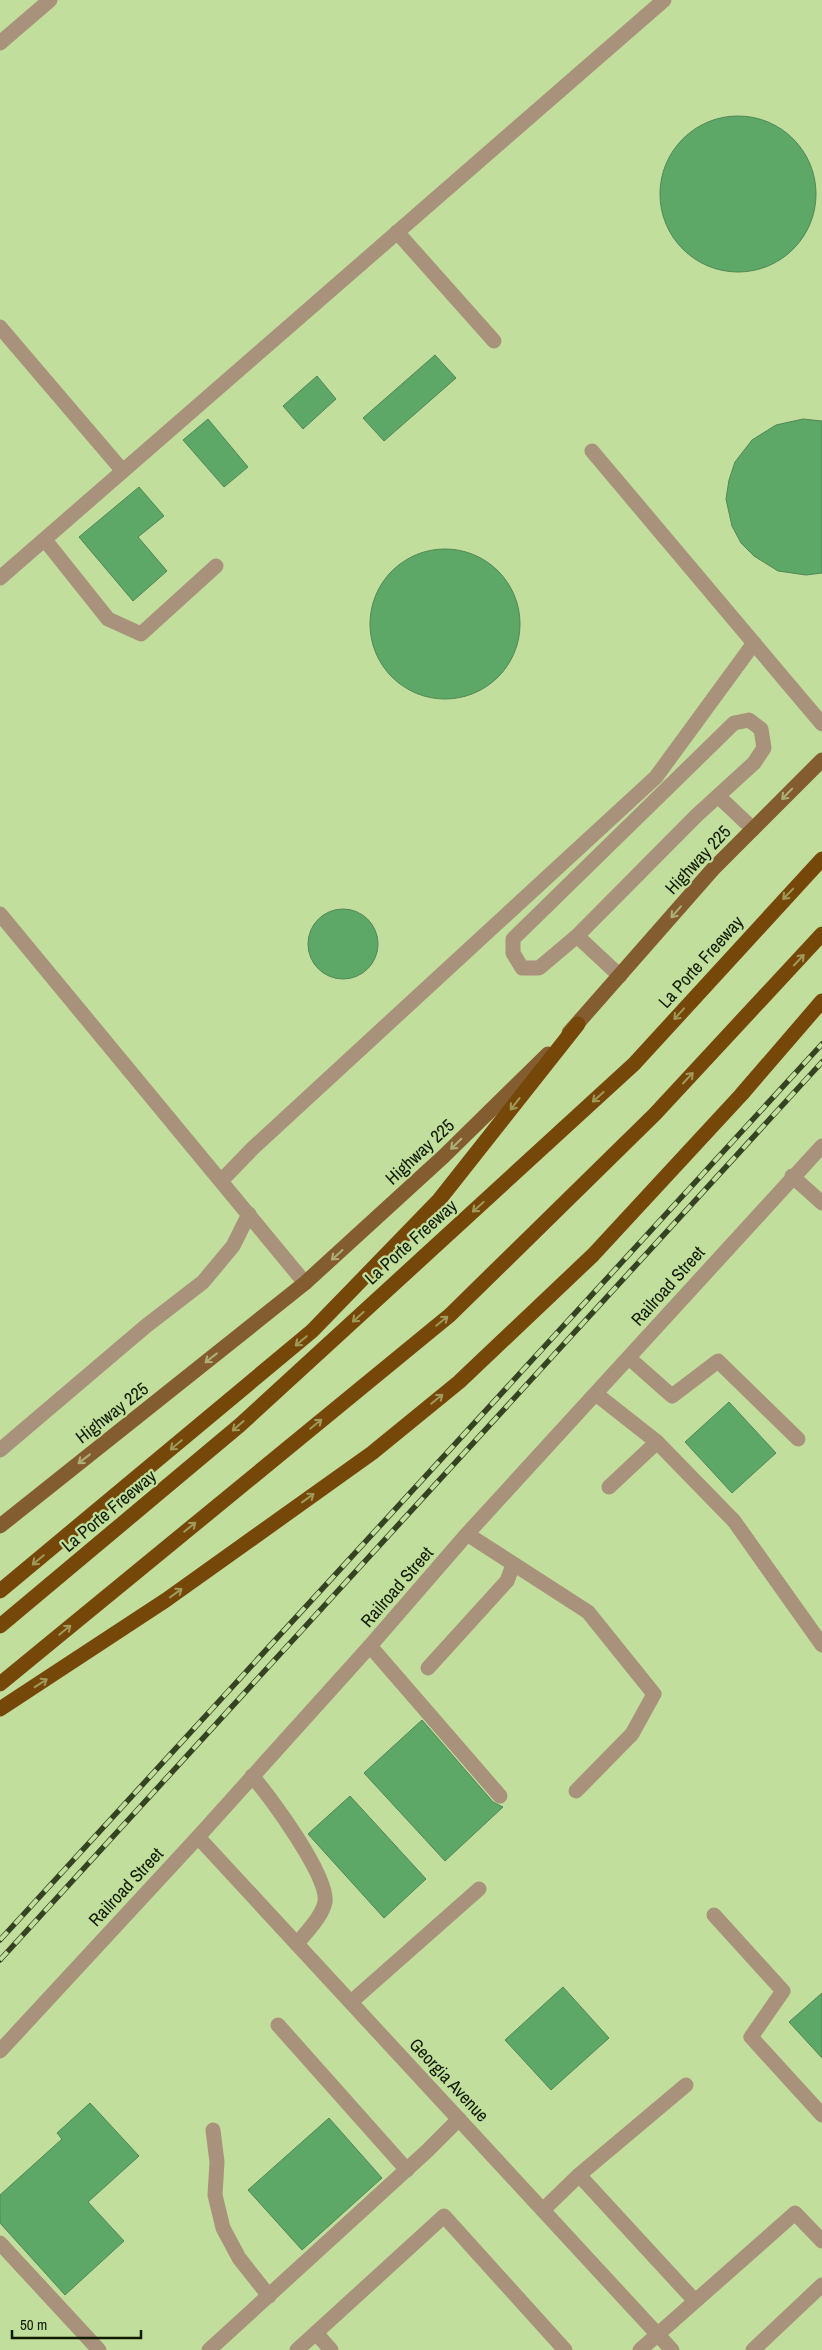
<svg xmlns="http://www.w3.org/2000/svg" width="822" height="2350" font-family="'Archivo Narrow',sans-serif">
<style>
.building{fill:#5da867;stroke:#508757}
.lines{fill:none;stroke-linecap:round;stroke-linejoin:round}
.minor{stroke:#a9927c;stroke-width:15}
.major{stroke:#835c30;stroke-width:15}
.highway{stroke:#754709;stroke-width:15}
.rail-casing{stroke:#364322;stroke-width:5.5}
.rail{stroke:#c2de9c;stroke-width:4;stroke-dasharray:11;stroke-linecap:butt}
.oneway{stroke:#acb076}
.oneway2{stroke:#9f9a5a}
.labels{text-anchor:middle;stroke-width:4.5;stroke-linejoin:round;paint-order:stroke}
.street-label{font-size:18px;fill:#111a02;stroke:#c2de9c}
</style>
<rect width="100%" height="100%" fill="#c2de9c"/>
<g class="building">
<circle cx="738" cy="194" r="78"/>
<polygon points="435,355 456,378 384,441 363,418"/>
<polygon points="317,376 336,399 303,429 283,406"/>
<polygon points="208,419 248,467 224,487 183,440"/>
<polygon points="803,419 822,421 822,573 806,575 778,571 754,556 741,543 732,526 726,499 729,480 735,462 752,440 776,425"/>
<polygon points="139,487 164,516 138,537 167,571 133,601 79,537"/>
<circle cx="445" cy="624" r="75"/>
<circle cx="343" cy="944" r="35"/>
<polygon points="729,1402 776,1453 732,1493 685,1442"/>
<polygon points="422,1720 493,1802 503,1807 445,1861 364,1773"/>
<polygon points="350,1796 426,1879 384,1918 308,1834"/>
<polygon points="563,1987 609,2038 551,2090 505,2040"/>
<polygon points="822,1993 822,2058 789,2022"/>
<polygon points="90,2103 139,2156 88,2202 124,2241 65,2295 0,2223 0,2195 62,2139 57,2133"/>
<polygon points="329,2118 382,2178 302,2250 248,2190"/>
</g>
<g class="lines">
<g class="minor">
<polyline points="0,43 50,0"/>
<polyline points="397,232 494,341"/>
<polyline points="0,327 122,470"/>
<polyline points="592,451 822,724"/>
<polyline points="45,540 108,619 141,634 216,566"/>
<polyline points="0,578 664,0"/>
<polyline points="718,796 753,829"/>
<polyline points="0,914 305,1283"/>
<polyline points="577,936 696,816 754,763 764,748 761,729 749,720 734,723 513,939 513,953 522,968 539,968 577,936 620,976"/>
<polyline points="792,1176 822,1203"/>
<polyline points="222,1180 253,1148 656,777 754,643"/>
<polyline points="629,1358 672,1396 718,1361 798,1439"/>
<polyline points="596,1394 657,1442 734,1521 822,1645"/>
<polyline points="0,1450 146,1326 203,1282 233,1246 249,1214"/>
<polyline points="609,1487 657,1442"/>
<polyline points="467,1534 588,1612 654,1694 632,1734 576,1791"/>
<polyline points="370,1646 500,1796"/>
<polyline points="428,1668 507,1581 513,1565"/>
<path d="M252 1776C270 1796 329 1877 325 1902 322 1917 306 1932 297 1944"/>
<polyline points="198,1837 672,2350"/>
<polyline points="714,1915 783,1991 751,2037 822,2115"/>
<polyline points="351,2002 479,1889"/>
<polyline points="278,2025 407,2170"/>
<polyline points="0,2051 198,1837 370,1646 467,1534 822,1146"/>
<polyline points="213,2130 217,2162 215,2195 223,2228 239,2258 269,2296"/>
<polyline points="579,2175 695,2301"/>
<polyline points="543,2210 579,2175 686,2085"/>
<polyline points="0,2243 99,2350"/>
<polyline points="316,2333 331,2350"/>
<polyline points="209,2350 427,2151 459,2119"/>
<polyline points="297,2350 444,2216 565,2350"/>
<polyline points="640,2350 795,2213 822,2241"/>
<polyline points="753,2350 822,2285"/>
</g>
<g class="major">
<polyline points="569,1033 713,869 822,760"/>
<polyline points="0,1526 305,1283 444,1156 548,1054"/>
</g>
<g class="highway">
<polyline points="0,1591 312,1331 439,1200 578,1024"/>
<polyline points="0,1626 240,1425 634,1064 822,859"/>
<polyline points="0,1684 450,1315 655,1114 822,934"/>
<polyline points="0,1709 166,1600 372,1453 459,1382 593,1255 741,1095 822,1001"/>
</g>
<g class="rail-casing">
<g id="rail">
<polyline points="0,1940 822,1044"/>
<polyline points="0,1960 822,1062"/>
</g>
</g>
<use href="#rail" class="rail"/>
</g>
<defs><path id="oneway-shaft" d="M-6 0H5M1.5-3L5.5 0L1.5 3" fill="none" stroke-width="1.6" stroke-linecap="round" stroke-linejoin="round" transform="scale(1.25)"/></defs>
<g class="oneway">
<use href="#oneway-shaft" transform="translate(787 794) rotate(134)"/>
<use href="#oneway-shaft" transform="translate(676 912) rotate(131)"/>
<use href="#oneway-shaft" transform="translate(456 1144) rotate(135)"/>
<use href="#oneway-shaft" transform="translate(337 1255) rotate(138)"/>
<use href="#oneway-shaft" transform="translate(211 1358) rotate(142)"/>
<use href="#oneway-shaft" transform="translate(84 1459) rotate(142)"/>
</g>
<g class="oneway2">
<use href="#oneway-shaft" transform="translate(788 894) rotate(134)"/>
<use href="#oneway-shaft" transform="translate(799 960) rotate(-47)"/>
<use href="#oneway-shaft" transform="translate(679 1014) rotate(132)"/>
<use href="#oneway-shaft" transform="translate(688 1078) rotate(-47)"/>
<use href="#oneway-shaft" transform="translate(598 1097) rotate(138)"/>
<use href="#oneway-shaft" transform="translate(515 1104) rotate(128)"/>
<use href="#oneway-shaft" transform="translate(478 1207) rotate(138)"/>
<use href="#oneway-shaft" transform="translate(358 1317) rotate(138)"/>
<use href="#oneway-shaft" transform="translate(442 1321) rotate(-39)"/>
<use href="#oneway-shaft" transform="translate(301 1341) rotate(140)"/>
<use href="#oneway-shaft" transform="translate(437 1399) rotate(-39)"/>
<use href="#oneway-shaft" transform="translate(316 1424) rotate(-39)"/>
<use href="#oneway-shaft" transform="translate(238 1426) rotate(139)"/>
<use href="#oneway-shaft" transform="translate(176 1445) rotate(140)"/>
<use href="#oneway-shaft" transform="translate(308 1498) rotate(-36)"/>
<use href="#oneway-shaft" transform="translate(190 1527) rotate(-39)"/>
<use href="#oneway-shaft" transform="translate(38 1560) rotate(140)"/>
<use href="#oneway-shaft" transform="translate(176 1593) rotate(-36)"/>
<use href="#oneway-shaft" transform="translate(65 1630) rotate(-39)"/>
<use href="#oneway-shaft" transform="translate(41 1683) rotate(-33)"/>
</g>
<g class="labels">
<g class="street-label">
<text transform="translate(698 860) rotate(-47)" y="6">Highway 225</text>
<text transform="translate(701 962) rotate(-48)" y="6">La Porte Freeway</text>
<text transform="translate(420 1152) rotate(-43)" y="6">Highway 225</text>
<text transform="translate(411 1242) rotate(-42)" y="6">La Porte Freeway</text>
<text transform="translate(668 1286) rotate(-48)" y="6">Railroad Street</text>
<text transform="translate(112 1413) rotate(-38)" y="6">Highway 225</text>
<text transform="translate(109 1511) rotate(-40)" y="6">La Porte Freeway</text>
<text transform="translate(397 1587) rotate(-49)" y="6">Railroad Street</text>
<text transform="translate(126 1887) rotate(-47)" y="6">Railroad Street</text>
<text transform="translate(449 2080) rotate(47)" y="6">Georgia Avenue</text>
</g>
</g>
<path d="M12 2330v8h129v-8" fill="none" stroke="#111a02" stroke-width="2.5"/>
<text x="20" y="2330" font-size="15" fill="#111a02" stroke="#c2de9c" stroke-width="4" paint-order="stroke">50 m</text>
</svg>
